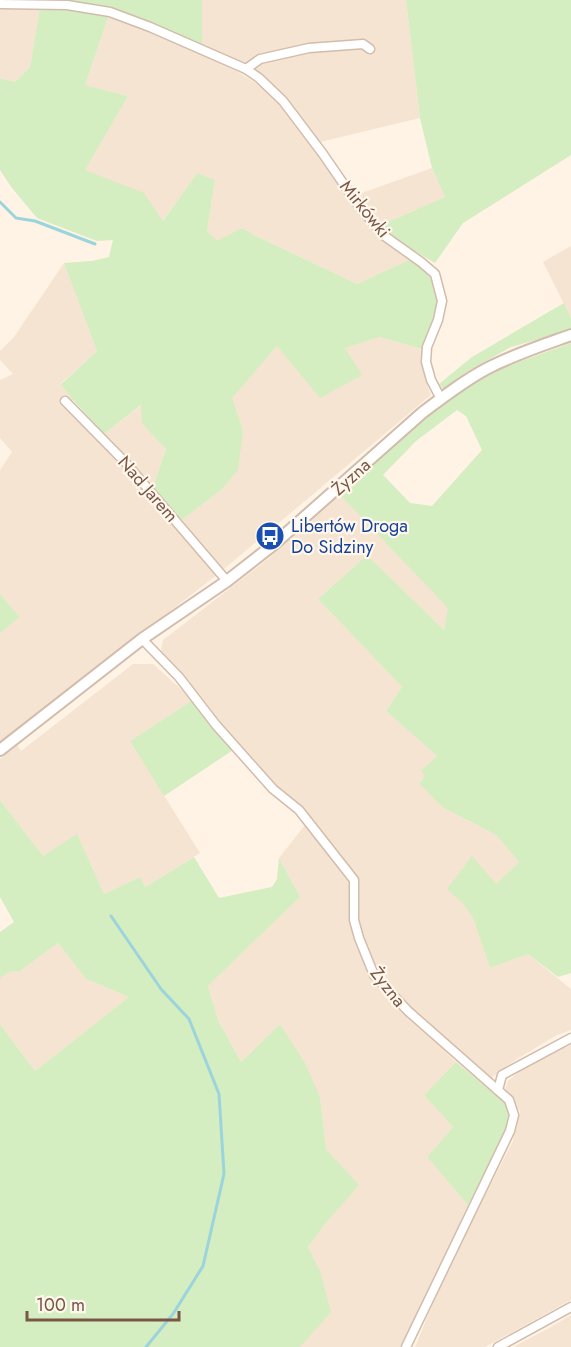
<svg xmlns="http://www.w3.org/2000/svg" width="571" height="1347" font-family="Jost,sans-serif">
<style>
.residential{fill:#f6e4d2}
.green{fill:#d4edc1;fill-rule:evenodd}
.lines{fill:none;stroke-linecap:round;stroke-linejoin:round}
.stream{stroke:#9cd4dc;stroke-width:3}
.minor-casing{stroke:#d2bcac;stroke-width:11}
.tertiary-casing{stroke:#d2bcac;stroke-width:14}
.minor{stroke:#fff;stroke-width:8}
.tertiary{stroke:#fff;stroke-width:10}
.labels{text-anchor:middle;stroke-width:4.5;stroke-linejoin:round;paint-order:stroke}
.street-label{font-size:18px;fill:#785747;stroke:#fff7ec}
.transit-label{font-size:18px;fill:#164399;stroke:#fff7ec;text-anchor:start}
</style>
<rect width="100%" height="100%" fill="#fef3e4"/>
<g class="residential">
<polygon points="202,0 406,0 420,118 320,142 285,98 263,76 245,65 202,46"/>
<polygon points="0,7 40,8 30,67 15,82 0,78"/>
<polygon points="109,15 198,52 238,72 265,89 287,112 351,202 411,259 357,284 256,236 242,228 217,242 207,231 215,180 197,173 162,222 84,170 128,96 85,85"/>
<polygon points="432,168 445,197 379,226 356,195"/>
<polygon points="571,246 571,318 543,262"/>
<polygon points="64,263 97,351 61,383 73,400 65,407 127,468 218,574 0,743 0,633 20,617 0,594 0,470 12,452 0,438 0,380 13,374 0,360 0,351 14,337"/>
<polygon points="379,337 422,349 422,365 426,382 431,395 224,569 182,520 221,490 243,431 231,398 278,345 344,348"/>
<polygon points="142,405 142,424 166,449 153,487 104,434"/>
<polygon points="339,494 449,608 444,630 367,555 318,599 402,687 386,711 437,756 422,771 425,776 419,782 442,807 496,835 519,862 496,884 448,889 464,905 473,918 490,968 528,954 571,989 571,1030 557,1035 512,1062 491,1078 410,1006 377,972 359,924 357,879 311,819 300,807 271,783 161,650 163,640 268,559"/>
<polygon points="133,664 153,664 193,700 130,741 200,853 145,887 140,877 104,894 77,835 43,856 0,800 0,759 17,745 21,751"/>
<polygon points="305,825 316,836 348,879 351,898 372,976 406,1014 456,1062 424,1095 453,1127 427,1157 468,1205 423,1302 400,1347 300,1347 309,1336 320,1271 308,1247 325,1224 358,1185 326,1149 320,1097 280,1024 241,1062 218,1020 208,986 300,897 279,858"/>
<polygon points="58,943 86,979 129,997 35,1071 0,1024 0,978 9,972 20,971"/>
<polygon points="571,1045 571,1300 485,1347 415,1347 434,1301 481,1203 513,1141 517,1117 521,1112 504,1093 508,1081 531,1062"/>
<polygon points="571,1315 571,1347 513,1347 551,1327"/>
</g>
<g class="green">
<polygon points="0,0 202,0 202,46 149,22 116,11"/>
<polygon points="406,0 571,0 571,155 463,223 435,263 398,241 379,226 445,197 432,168 420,118"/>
<path d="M40 8 67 9 109 15 85 85 128 96 85 170 144 193 163 221 197 173 215 180 207 231 217 241 242 228 256 236 357 284 411 259C450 288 438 310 422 349L379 337 345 348 362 375 320 398 277 346 232 398 243 431 238 470 221 490 182 520 153 487 166 449 142 424 141 405 104 434 73 400 61 384 97 351 64 263 92 261 109 257 113 240 97 241 37 218 12 188 0 170V78L15 82 30 67Z"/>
<polygon points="564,303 571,318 571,330 511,347 468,371 443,389 439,384 472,357"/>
<path d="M571 343V973L558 977 528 954 490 968 473 918 464 905 447 889 472 856 496 884 519 862 496 835 442 807 419 783 425 776 421 771 437 756 386 711 402 687 318 599 367 555 444 630 448 608 339 494 410 430 451 397 488 373ZM457 410 466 416 482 450 432 506 410 503 383 475 416 441Z"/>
<polygon points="0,594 20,617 0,633"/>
<polygon points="193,700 233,750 164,796 130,741"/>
<polygon points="0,800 43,856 77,834 104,894 140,877 145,887 194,857 219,898 272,887 277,879 279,858 300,897 208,986 218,1020 241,1062 280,1024 305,1063 320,1097 326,1149 359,1185 325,1224 308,1247 320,1271 331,1312 300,1347 0,1347 0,1024 35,1071 129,997 86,979 58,943 20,971 9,972 0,978 0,932 14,922 0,897"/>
<polygon points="456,1062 506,1104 508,1115 506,1129 468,1205 427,1157 453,1127 424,1095"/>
</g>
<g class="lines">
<g class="stream">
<polyline points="0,202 16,218 35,221 95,244"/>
<polyline points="111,916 161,989 189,1019 219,1094 224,1174 203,1266 173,1314 146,1347"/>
</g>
<g class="minor-casing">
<g id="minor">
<polyline points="0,4 67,5 110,12 150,27 246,69 259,78 283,101 323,154 356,202 383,235 421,262 435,274 442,301 438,320 427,347 426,362 431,380 441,399"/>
<polyline points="246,69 260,59 309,48 363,44 370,49"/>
<polyline points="65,401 125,462 227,581"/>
<polyline points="142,639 179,677 216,725 273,789 299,810 354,880 354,920 359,938 374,975 408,1011 509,1100 514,1115 510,1131 406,1347"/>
<polyline points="498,1090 502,1075 571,1038"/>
<polyline points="498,1347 571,1307"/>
</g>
</g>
<g class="tertiary-casing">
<path id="tertiary" d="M0 750 142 639 227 581 273 545 422 413C443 397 465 380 488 368 515 354 543 345 571 335"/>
</g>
<use href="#minor" class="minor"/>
<use href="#tertiary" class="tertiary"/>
</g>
<defs>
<g id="bus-disc" transform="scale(1.5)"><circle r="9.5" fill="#1a4fb4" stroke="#fff7ec"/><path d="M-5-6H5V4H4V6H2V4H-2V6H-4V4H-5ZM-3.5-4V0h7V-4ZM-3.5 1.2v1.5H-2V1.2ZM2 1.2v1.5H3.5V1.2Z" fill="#fff"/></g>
</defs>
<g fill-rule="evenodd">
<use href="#bus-disc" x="270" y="536"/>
</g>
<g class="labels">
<g class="street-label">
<text transform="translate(365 209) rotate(51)" y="6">Mirkówki</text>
<text transform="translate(351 477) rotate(-42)" y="6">Żyzna</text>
<text transform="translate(148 489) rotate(49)" y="6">Nad Jarem</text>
<text transform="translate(388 987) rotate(52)" y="6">Żyzna</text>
</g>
<g class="transit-label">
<text x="291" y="532">Libertów Droga<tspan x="291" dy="21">Do Sidziny</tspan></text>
</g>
</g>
<path d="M27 1311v9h152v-9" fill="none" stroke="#785747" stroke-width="3"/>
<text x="36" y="1311" font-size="18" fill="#785747" stroke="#fff7ec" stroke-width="4.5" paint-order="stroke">100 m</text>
</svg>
